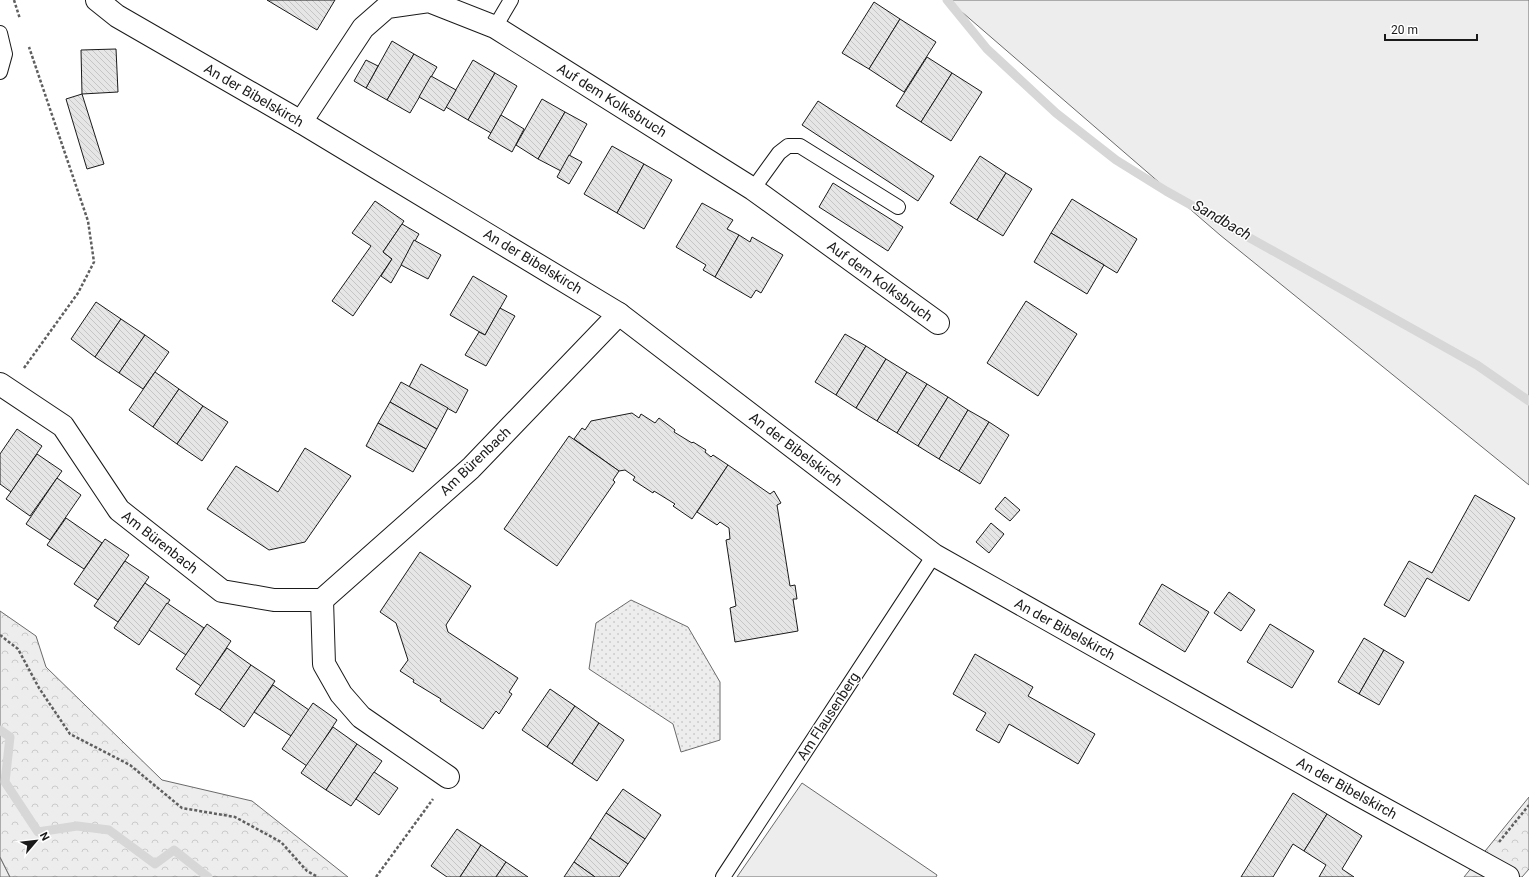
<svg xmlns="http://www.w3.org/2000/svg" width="1529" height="877" font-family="Roboto,sans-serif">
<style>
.built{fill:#ededed;stroke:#6a6a6a}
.forest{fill:url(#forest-crowns);stroke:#6a6a6a}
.park{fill:url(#park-dots);stroke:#6a6a6a}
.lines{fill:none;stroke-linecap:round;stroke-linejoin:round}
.stream{stroke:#d7d7d7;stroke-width:9}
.building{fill:url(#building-back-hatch);stroke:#1a1a1a}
.lane-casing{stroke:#1a1a1a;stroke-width:16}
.street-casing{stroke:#1a1a1a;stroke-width:24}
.path{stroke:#5f5f5f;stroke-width:2.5;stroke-dasharray:3 2;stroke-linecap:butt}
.lane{stroke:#fff;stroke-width:14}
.street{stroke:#fff;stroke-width:22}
.labels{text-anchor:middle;stroke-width:3;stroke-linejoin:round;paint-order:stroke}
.street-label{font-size:14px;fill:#1a1a1a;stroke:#fff}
.water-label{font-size:15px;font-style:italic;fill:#1a1a1a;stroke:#fff}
</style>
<defs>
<pattern id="forest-crowns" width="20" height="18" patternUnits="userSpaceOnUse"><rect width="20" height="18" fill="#ededed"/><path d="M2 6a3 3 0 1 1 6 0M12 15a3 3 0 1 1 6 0" fill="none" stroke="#cbcbcb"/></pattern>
<pattern id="park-dots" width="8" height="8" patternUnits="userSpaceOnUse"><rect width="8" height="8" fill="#ededed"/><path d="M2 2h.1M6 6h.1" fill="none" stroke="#cbcbcb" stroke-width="1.8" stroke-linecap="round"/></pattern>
<pattern id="building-back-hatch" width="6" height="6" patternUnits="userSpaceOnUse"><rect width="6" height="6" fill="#e6e6e6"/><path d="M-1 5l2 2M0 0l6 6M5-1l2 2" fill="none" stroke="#c5c5c5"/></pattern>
</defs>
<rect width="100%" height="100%" fill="#fff"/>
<g class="built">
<polygon points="948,0 1529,0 1529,485 1220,235"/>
<polygon points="802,783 937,875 936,877 737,877"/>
<polygon points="0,857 10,877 0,877"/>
</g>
<g class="forest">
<polygon points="0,611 36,636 46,667 162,780 252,801 348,877 10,877 0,857"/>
<polygon points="1529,797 1529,869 1522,877 1464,877"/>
</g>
<polygon class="park" points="631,600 688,627 720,682 720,740 681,752 673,724 589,669 596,623"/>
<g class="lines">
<g class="stream">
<polyline points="947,0 987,49 1056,113 1116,160 1166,191 1477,365 1529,401"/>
<polyline points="0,730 10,737 5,782 38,832 77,826 109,830 155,864 174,850 208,877"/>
</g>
</g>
<g class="building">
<polygon points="267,0 335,0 317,30"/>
<polygon points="874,2 900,19 869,69 842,53"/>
<polygon points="900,19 936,42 904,92 869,69"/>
<polygon points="392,41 414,54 387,100 366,88"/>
<polygon points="116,49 118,92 82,94 81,50"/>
<polygon points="414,54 437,67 410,113 387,100"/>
<polygon points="927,57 952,73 921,122 896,106"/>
<polygon points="366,60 378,66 366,88 354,81"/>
<polygon points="473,60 495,73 468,120 446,107"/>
<polygon points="495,73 517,86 491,133 468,120"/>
<polygon points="952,73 982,92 951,141 921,122"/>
<polygon points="431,76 456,90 444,111 419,97"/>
<polygon points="82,94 104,164 87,169 66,99"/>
<polygon points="542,99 565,112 538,159 516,145"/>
<polygon points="818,101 934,176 918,201 802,125"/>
<polygon points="565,112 587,124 561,171 538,159"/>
<polygon points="501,115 524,129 512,152 488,138"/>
<polygon points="612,146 644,164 617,213 584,194"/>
<polygon points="569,155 582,162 569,184 557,177"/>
<polygon points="980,156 1006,173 977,220 950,203"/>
<polygon points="644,164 672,180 644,229 617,213"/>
<polygon points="1006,173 1032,189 1003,236 977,220"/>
<polygon points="833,183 903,227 888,251 819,207"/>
<polygon points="1072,199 1137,239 1117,273 1051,233"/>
<polygon points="375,201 404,221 383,252 392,259 353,316 332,301 371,246 352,233"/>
<polygon points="702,203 733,220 727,229 739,235 715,277 703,270 706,265 676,247"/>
<polygon points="402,224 419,234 391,283 381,276 392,259 383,252"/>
<polygon points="1051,233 1104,265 1087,294 1034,262"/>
<polygon points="739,235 750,242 752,237 783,255 761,293 756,290 751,298 715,277"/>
<polygon points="414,240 441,255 428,279 401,265"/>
<polygon points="473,276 507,296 485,335 450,315"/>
<polygon points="1026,301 1077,334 1038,396 987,363"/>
<polygon points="96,302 121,319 95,357 71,339"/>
<polygon points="500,308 515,316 486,366 465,355 479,332 485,335"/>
<polygon points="121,319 145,335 119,373 95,357"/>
<polygon points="845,334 866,346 836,395 815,382"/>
<polygon points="145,335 169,352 143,389 119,373"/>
<polygon points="866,346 886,359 856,408 836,395"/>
<polygon points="886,359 907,372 877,421 856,408"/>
<polygon points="421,364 468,390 456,413 409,387"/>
<polygon points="155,372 179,389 153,427 129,410"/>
<polygon points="907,372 927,384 897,433 877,421"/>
<polygon points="401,382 448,408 437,429 390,402"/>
<polygon points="927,384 948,397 918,446 897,433"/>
<polygon points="179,389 203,406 177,444 153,427"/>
<polygon points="948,397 968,410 939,459 918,446"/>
<polygon points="390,402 437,429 426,449 378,423"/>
<polygon points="203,406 228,422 202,461 177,444"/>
<polygon points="968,410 989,422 959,471 939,459"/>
<polygon points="632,413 639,418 641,414 655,423 659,418 675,430 674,432 692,443 693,442 706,450 705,452 711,457 713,455 728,465 692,519 673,506 675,504 654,491 653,493 633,480 635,477 625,470 619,471 574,439 582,428 585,430 591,421"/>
<polygon points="989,422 1009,435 980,484 959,471"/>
<polygon points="378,423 426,449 413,472 366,446"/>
<polygon points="17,429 42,446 11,492 0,484 0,454"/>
<polygon points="569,436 619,471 613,480 615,482 557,566 504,529"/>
<polygon points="305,448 351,476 305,542 269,550 207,509 236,466 278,492"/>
<polygon points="37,454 62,471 30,516 6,499"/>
<polygon points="728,465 770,494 774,491 781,503 777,505 790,586 795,585 797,599 793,599 798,631 735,642 730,608 736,606 726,540 730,539 729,528 720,522 717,525 697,512"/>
<polygon points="57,478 81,495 50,540 26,524"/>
<polygon points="1475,495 1515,518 1469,601 1427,578 1405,617 1384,605 1409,561 1432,573"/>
<polygon points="1005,497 1020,510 1010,521 995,509"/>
<polygon points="66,518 102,543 84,569 47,545"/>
<polygon points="991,523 1004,534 989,553 976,542"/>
<polygon points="105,539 129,555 98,600 74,584"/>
<polygon points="420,552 471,586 446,625 448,632 518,678 509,692 512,694 499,714 496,711 483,729 440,701 441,699 413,682 414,680 400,671 408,660 396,623 380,612"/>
<polygon points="125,561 149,577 118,622 94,606"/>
<polygon points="145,583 170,600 139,645 114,628"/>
<polygon points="1162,584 1209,612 1185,652 1139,624"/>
<polygon points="1229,592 1255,610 1241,631 1214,613"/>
<polygon points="167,603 204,628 186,655 149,630"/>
<polygon points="207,624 231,641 201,686 176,669"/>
<polygon points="1270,624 1314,651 1292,688 1247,662"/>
<polygon points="1364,638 1384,650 1359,694 1338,682"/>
<polygon points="227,648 251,665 220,710 195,694"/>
<polygon points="1384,650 1404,662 1379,705 1359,694"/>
<polygon points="975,654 1033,687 1028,696 1095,734 1078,764 1009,724 999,743 976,730 986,713 953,694"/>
<polygon points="251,665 275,681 244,727 220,710"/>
<polygon points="273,685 309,710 291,736 254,712"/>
<polygon points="550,689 575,706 547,747 522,730"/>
<polygon points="313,703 337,720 307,766 282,749"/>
<polygon points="575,706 599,723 572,764 547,747"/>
<polygon points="599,723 624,740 597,781 572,764"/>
<polygon points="333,727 357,744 326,790 301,773"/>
<polygon points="357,744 382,761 351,806 326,790"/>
<polygon points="374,772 398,788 379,815 356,799"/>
<polygon points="623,789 661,815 645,839 606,813"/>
<polygon points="1293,793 1327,814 1304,851 1293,844 1273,877 1241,877"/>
<polygon points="606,813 645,839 628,864 590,838"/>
<polygon points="1327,814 1362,836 1342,869 1354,877 1319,877 1326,865 1304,851"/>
<polygon points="457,829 481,845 460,877 447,877 431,866"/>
<polygon points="590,838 628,864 619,877 595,877 574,862"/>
<polygon points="481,845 506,862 496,877 460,877"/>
<polygon points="506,862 528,877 496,877"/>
<polygon points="574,862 595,877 564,877"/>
</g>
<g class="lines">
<g class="lane-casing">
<g id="lane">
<polyline points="495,27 511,0"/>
<polyline points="0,33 5,54 0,72"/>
<polyline points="753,189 779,153 788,146 800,146 898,207"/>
<polyline points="723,877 934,555"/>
</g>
</g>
<g class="street-casing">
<g id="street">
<polyline points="97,0 117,16 301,122 619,314 934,555 1359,795 1508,877"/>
<polyline points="301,122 363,28 387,7 429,1 495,27 753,189 938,323"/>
<polyline points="0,384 63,426 119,510 222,591 274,600 322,600 324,664 341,694 361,717 448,777"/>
<polyline points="322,600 471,468 619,314"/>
</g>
</g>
<g class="path">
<polyline points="14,0 20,19"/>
<polyline points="24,368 78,293 94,262 88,221 29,47"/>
<polyline points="0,635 18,649 39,688 70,734 130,765 182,808 235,817 281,842 307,871 318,877"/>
<polyline points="1499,842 1529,805"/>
<polyline points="376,877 433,799"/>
</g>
<use href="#lane" class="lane"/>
<use href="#street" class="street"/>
</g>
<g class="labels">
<g class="street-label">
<text transform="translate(254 95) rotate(30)" y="5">An der Bibelskirch</text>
<text transform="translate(612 100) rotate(32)" y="5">Auf dem Kolksbruch</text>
<text transform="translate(533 261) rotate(31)" y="5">An der Bibelskirch</text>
<text transform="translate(880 281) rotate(36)" y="5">Auf dem Kolksbruch</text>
<text transform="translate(796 449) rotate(37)" y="5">An der Bibelskirch</text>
<text transform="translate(475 461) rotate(-44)" y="5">Am Bürenbach</text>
<text transform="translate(160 542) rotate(38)" y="5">Am Bürenbach</text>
<text transform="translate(1065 629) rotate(29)" y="5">An der Bibelskirch</text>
<text transform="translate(828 716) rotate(-57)" y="5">Am Flausenberg</text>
<text transform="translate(1347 788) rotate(29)" y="5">An der Bibelskirch</text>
</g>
<g class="water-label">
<text transform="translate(1222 220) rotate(30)" y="5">Sandbach</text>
</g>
</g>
<g transform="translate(36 841) rotate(62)" stroke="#ffffff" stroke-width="3" paint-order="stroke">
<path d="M0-3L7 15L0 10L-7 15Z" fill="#1a1a1a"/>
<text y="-6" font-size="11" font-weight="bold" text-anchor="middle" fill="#1a1a1a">N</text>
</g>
<path d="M1385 34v6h92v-6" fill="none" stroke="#1a1a1a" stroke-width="2"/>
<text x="1391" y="34" font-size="12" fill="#1a1a1a" stroke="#ffffff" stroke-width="3" paint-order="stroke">20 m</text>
</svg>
